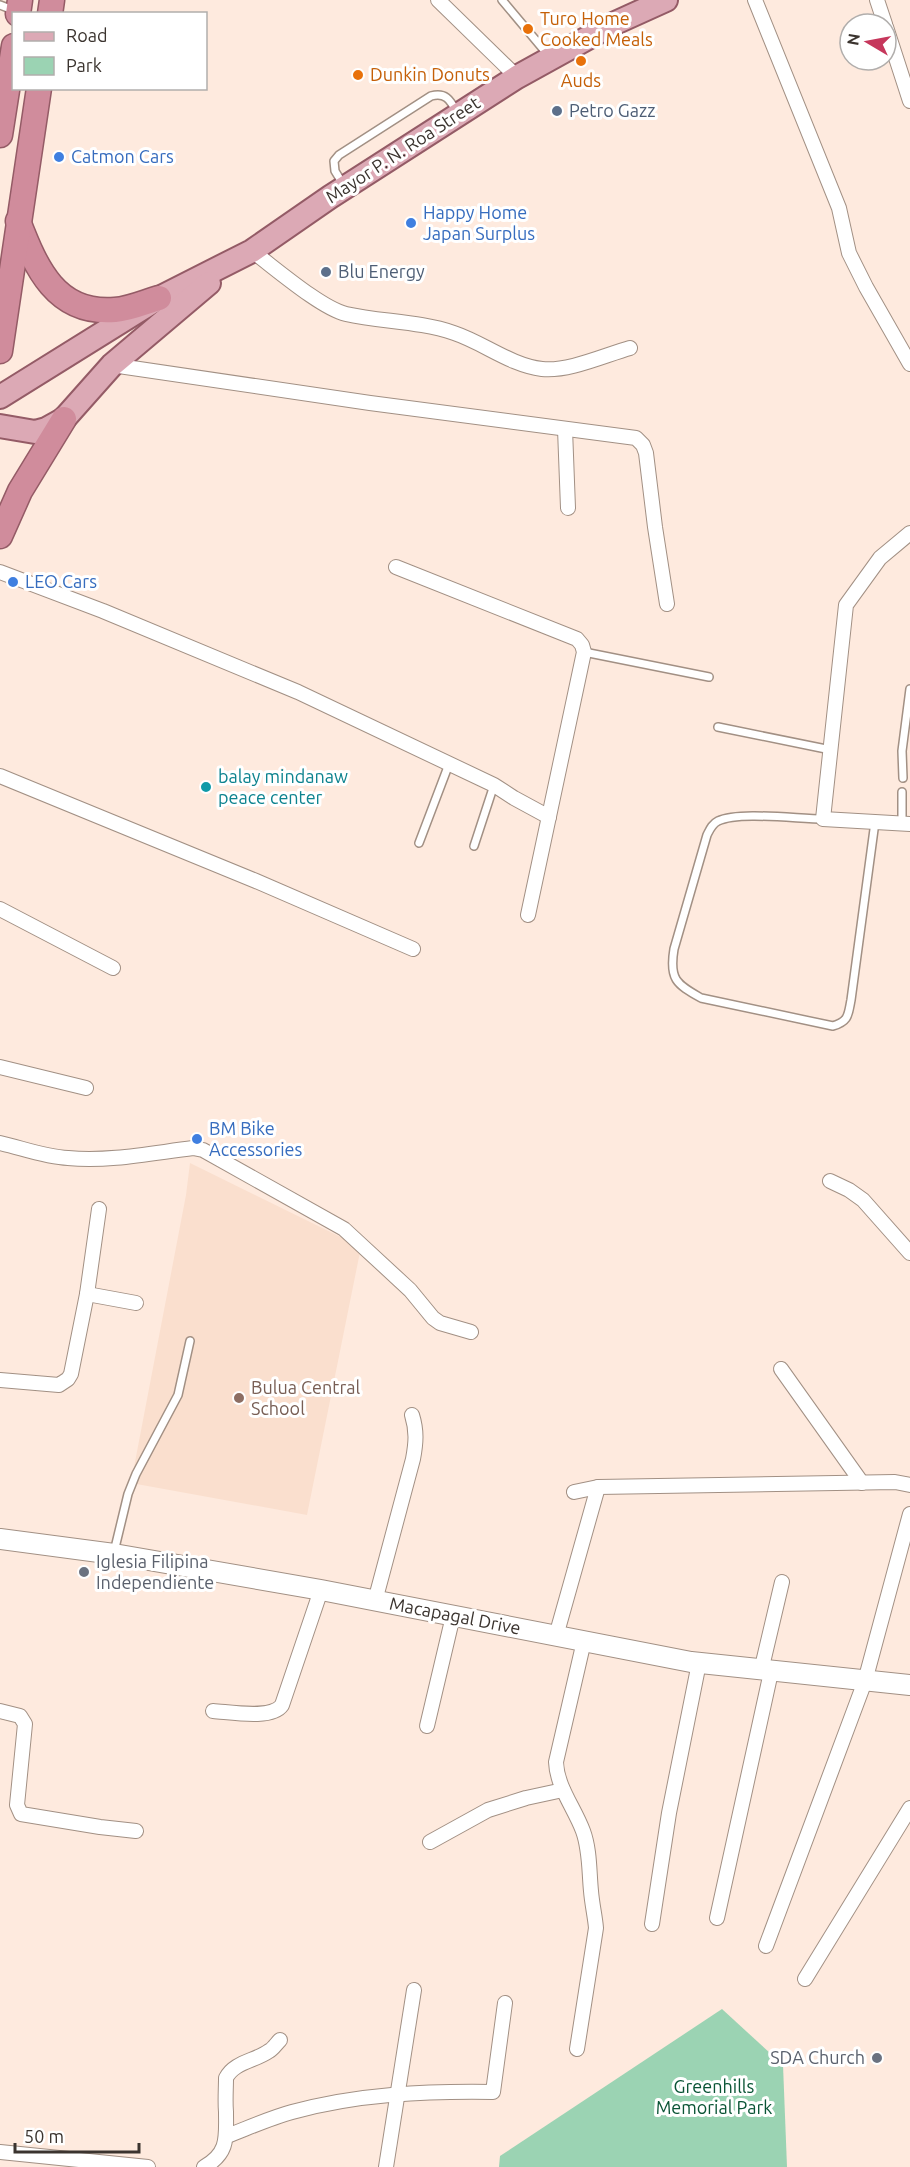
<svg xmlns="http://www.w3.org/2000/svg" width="910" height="2167" font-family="Ubuntu,sans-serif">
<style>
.built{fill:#fadfce}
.green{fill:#9bd3b3}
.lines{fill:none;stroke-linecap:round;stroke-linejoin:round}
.service-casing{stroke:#a29084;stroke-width:10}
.minor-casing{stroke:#a29084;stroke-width:16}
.secondary-casing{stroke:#a29084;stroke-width:22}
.primary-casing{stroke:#945b66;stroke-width:26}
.trunk-casing{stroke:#945b66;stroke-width:27}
.service{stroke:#fff;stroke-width:7}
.minor{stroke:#fff;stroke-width:14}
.secondary{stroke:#fff;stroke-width:20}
.primary{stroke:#dca9b5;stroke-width:22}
.trunk{stroke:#d08c9c;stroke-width:24}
.food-dot{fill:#e8710a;stroke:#fff;stroke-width:2}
.service-dot{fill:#5c6f8a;stroke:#fff;stroke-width:2}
.shop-dot{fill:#3f7fe0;stroke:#fff;stroke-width:2}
.culture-dot{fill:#0f9aa8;stroke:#fff;stroke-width:2}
.education-dot{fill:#8d6e63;stroke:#fff;stroke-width:2}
.worship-dot{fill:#6b7280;stroke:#fff;stroke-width:2}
.labels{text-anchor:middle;stroke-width:6;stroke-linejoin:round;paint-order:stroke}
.food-label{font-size:18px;fill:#c56008;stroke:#fff;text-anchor:start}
.service-label{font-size:18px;fill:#4e5e75;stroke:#fff;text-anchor:start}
.street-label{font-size:18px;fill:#3b342f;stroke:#fff}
.shop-label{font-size:18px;fill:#366cbe;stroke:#fff;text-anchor:start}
.culture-label{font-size:18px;fill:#0d838f;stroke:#fff;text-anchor:start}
.education-label{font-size:18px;fill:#785e54;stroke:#fff;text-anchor:start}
.worship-label{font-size:18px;fill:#5b616d;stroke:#fff;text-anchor:start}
.park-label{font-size:18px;fill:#095435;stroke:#fff}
</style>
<rect width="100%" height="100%" fill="#feeade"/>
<polygon class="built" points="190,1163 361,1247 307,1515 131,1483 186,1195"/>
<polygon class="green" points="722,2009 783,2065 787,2167 499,2167 500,2156"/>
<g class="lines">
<g class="service-casing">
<g id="service">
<polyline points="502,0 549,56"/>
<polyline points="0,5 13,10"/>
<path d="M343 184 335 171 334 161 339 155 431 96C446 92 450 100 457 112"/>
<polyline points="584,652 709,677"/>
<polyline points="718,727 831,750"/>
<polyline points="903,778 902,751 910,689"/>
<path d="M823 819C798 819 739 811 718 821 712 824 710 829 707 835L674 949C669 979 676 984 701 998L833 1026C849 1021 848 1015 851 1000L875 822"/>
<polyline points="902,824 902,792"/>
<polyline points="419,843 449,764"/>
<polyline points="474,846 494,785"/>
<polyline points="114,1552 128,1494 136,1474 178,1395 190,1341"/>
</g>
</g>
<g class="minor-casing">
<g id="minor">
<polyline points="438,0 517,77"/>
<polyline points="755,0 839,208 849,253 866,287 910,364"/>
<polyline points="877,0 885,24"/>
<polyline points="886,27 910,101"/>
<path d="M252 251C275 268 321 308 346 314 382 322 419 321 454 333 484 343 510 365 542 369 568 372 605 355 630 348"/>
<polyline points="112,365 370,403 636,438 643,445 646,453 655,527 667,604"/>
<polyline points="565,429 568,508"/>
<polyline points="910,533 880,558 846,605 823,819 910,824"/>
<polyline points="396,567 577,639 582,645 584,652 528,915"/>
<polyline points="0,572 103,611 298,692 494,785 514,798 549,817"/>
<polyline points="0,776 256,881 413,949"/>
<polyline points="0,909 113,968"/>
<polyline points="0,1067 86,1088"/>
<path d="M0 1143C22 1148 45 1157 68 1158 109 1162 152 1153 193 1148L203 1150 344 1229 410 1290 433 1318 440 1323 471 1332"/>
<polyline points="830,1181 849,1190 863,1200 910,1253"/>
<polyline points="87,1294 136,1303"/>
<polyline points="781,1369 862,1483"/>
<polyline points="0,1380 59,1385 68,1379 71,1374 87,1294 99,1209"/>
<polyline points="574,1492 598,1487 895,1482 910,1485"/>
<path d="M375 1601 413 1459C416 1443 417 1431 412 1415"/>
<polyline points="556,1636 598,1487"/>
<polyline points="761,1671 782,1582"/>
<polyline points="0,1711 20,1716 25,1724 17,1805 21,1814 100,1827 136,1831"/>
<path d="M213 1711C230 1712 272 1720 282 1705L321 1590"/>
<polyline points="427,1726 453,1616"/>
<polyline points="430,1842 488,1810 526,1798 563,1790"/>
<polyline points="717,1918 771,1672"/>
<polyline points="652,1924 669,1813 699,1663"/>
<polyline points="766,1946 865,1681 910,1514"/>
<polyline points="805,1979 910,1808"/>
<path d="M577 2049 596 1928C595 1916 592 1904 591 1891 589 1871 590 1850 583 1831 574 1807 557 1787 556 1762L584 1641"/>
<path d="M227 2136C248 2128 270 2118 292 2112 358 2094 425 2091 493 2092L505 2003"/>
<polyline points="0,2152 148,2167"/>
<path d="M204 2167C229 2153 226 2137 226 2112 225 2101 226 2089 226 2078 234 2062 255 2061 269 2051 273 2049 276 2044 280 2040"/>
<polyline points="386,2167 414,1990"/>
</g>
</g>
<g class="secondary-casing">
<polyline id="secondary" points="0,1539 114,1554 321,1590 691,1662 910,1685"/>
</g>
<g class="primary-casing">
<g id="primary">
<polyline points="0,397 159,298 252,251 330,197 517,77 613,24 666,0"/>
<polyline points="0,426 35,432 46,429 64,419 112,365 209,283"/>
</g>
</g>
<g class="trunk-casing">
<g id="trunk">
<polyline points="18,14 20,0"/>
<polyline points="50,14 52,0"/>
<polyline points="0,135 14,46"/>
<path d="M18 221C36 268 56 315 115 310 130 309 145 302 159 298"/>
<polyline points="0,351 39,88"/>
<polyline points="0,536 20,491 64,419"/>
</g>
</g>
<use href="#service" class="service"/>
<use href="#minor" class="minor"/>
<use href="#secondary" class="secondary"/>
<use href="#primary" class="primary"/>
<use href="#trunk" class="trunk"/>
</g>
<g class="food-dot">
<circle cx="528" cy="29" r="6"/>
<circle cx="581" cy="61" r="6"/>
<circle cx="358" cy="75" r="6"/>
</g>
<g class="service-dot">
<circle cx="557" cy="111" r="6"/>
<circle cx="326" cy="272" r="6"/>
</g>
<g class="shop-dot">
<circle cx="59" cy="157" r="6"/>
<circle cx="411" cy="223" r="6"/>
<circle cx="13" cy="582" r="6"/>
<circle cx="197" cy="1139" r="6"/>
</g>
<circle class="culture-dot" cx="206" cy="787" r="6"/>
<circle class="education-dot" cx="239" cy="1398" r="6"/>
<g class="worship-dot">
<circle cx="84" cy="1572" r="6"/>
<circle cx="877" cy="2058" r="6"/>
</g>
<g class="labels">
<g class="food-label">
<text x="540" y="25">Turo Home<tspan x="540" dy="21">Cooked Meals</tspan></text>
<text x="370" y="81">Dunkin Donuts</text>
<text x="581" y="87" text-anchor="middle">Auds</text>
</g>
<g class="service-label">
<text x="569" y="117">Petro Gazz</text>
<text x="338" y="278">Blu Energy</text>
</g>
<g class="street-label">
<text transform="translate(403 150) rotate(-33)" y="6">Mayor P. N. Roa Street</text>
<text transform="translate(455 1616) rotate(11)" y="6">Macapagal Drive</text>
</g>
<g class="shop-label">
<text x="71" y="163">Catmon Cars</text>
<text x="423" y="219">Happy Home<tspan x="423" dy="21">Japan Surplus</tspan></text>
<text x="25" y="588">LEO Cars</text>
<text x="209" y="1135">BM Bike<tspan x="209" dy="21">Accessories</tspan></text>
</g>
<g class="culture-label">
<text x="218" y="783">balay mindanaw<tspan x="218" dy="21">peace center</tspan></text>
</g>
<g class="education-label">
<text x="251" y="1394">Bulua Central<tspan x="251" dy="21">School</tspan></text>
</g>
<g class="worship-label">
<text x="96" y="1568">Iglesia Filipina<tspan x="96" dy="21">Independiente</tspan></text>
<text x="865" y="2064" text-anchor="end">SDA Church</text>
</g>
<g class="park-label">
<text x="714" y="2093">Greenhills<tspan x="714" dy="21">Memorial Park</tspan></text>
</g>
</g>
<rect x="12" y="12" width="195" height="78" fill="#ffffff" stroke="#b1aeac" stroke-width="1.5"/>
<rect x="24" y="32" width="30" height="9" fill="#dca9b5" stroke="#b1aeac" stroke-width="1.5"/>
<text x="66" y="42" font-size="18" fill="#3b342f">Road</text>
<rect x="24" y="57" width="30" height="18" fill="#9bd3b3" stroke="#b1aeac" stroke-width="1.5"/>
<text x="66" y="72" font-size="18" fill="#3b342f">Park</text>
<g transform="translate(868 42) rotate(280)"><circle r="28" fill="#ffffff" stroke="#b1aeac" stroke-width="1.5"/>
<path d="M0-4.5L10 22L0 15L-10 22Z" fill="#c6375c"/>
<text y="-9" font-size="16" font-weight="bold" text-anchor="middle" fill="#3b342f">N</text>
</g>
<path d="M15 2143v9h124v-9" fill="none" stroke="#3b342f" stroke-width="3"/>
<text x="24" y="2143" font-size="18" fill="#3b342f" stroke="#ffffff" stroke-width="4.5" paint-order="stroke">50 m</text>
</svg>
